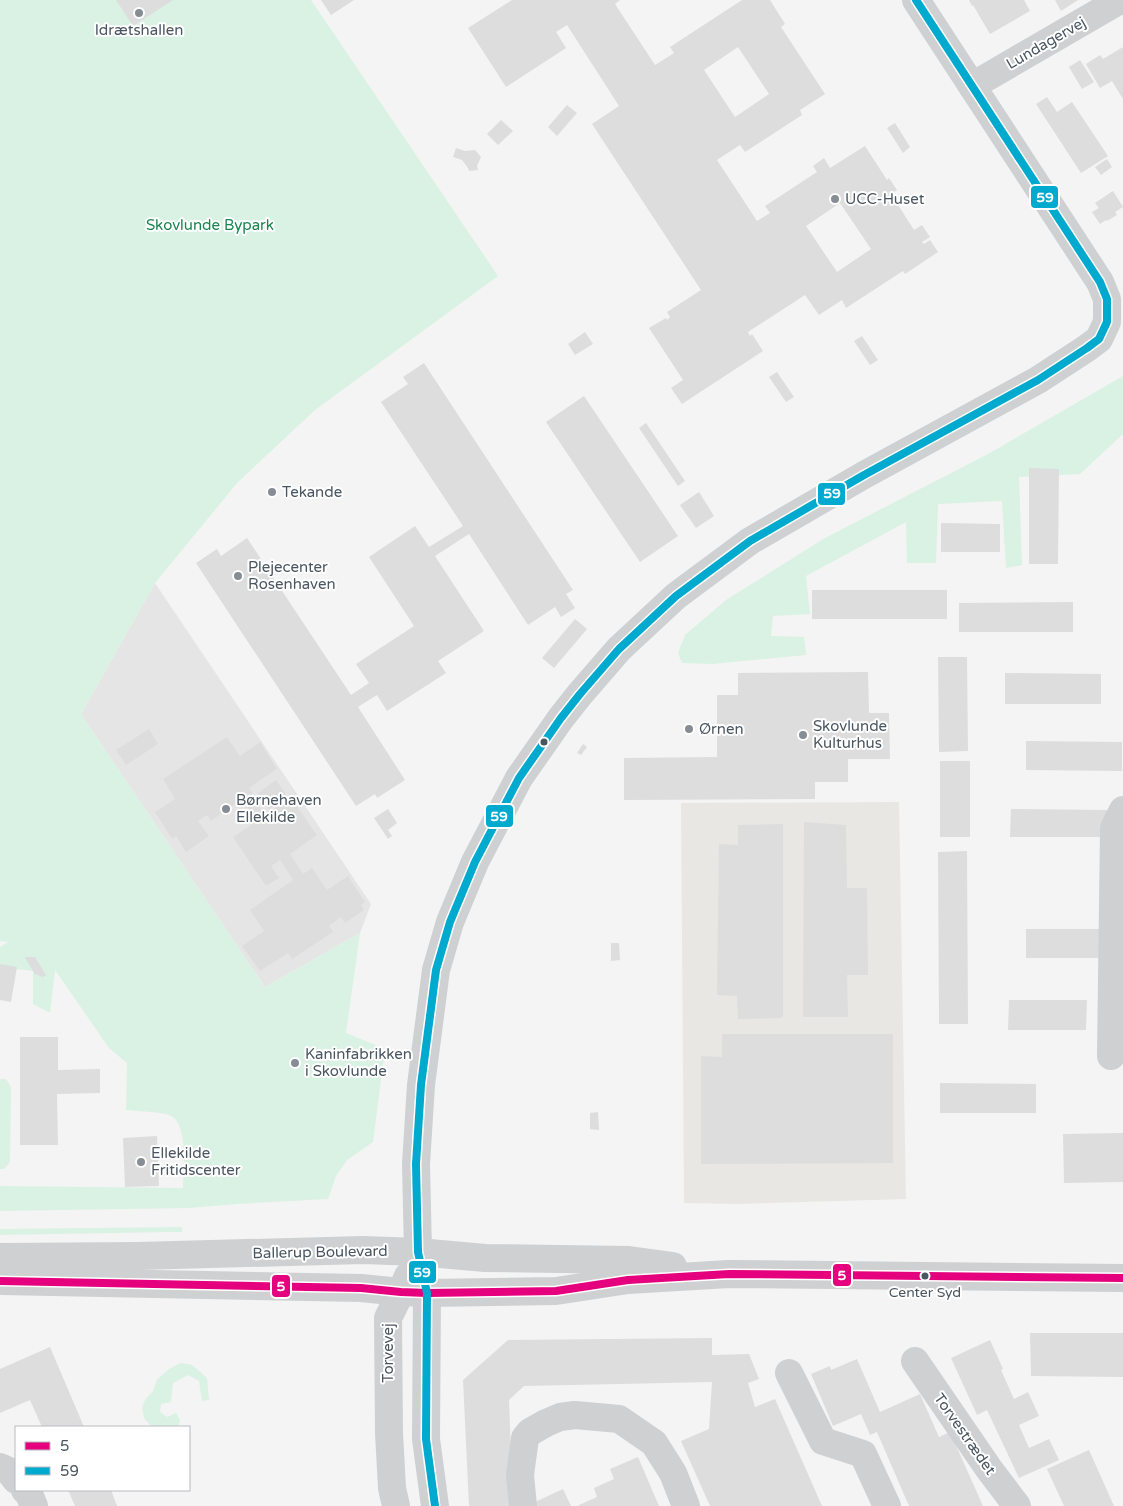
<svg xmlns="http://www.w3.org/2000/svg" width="1123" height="1506" font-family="'Varela Round',sans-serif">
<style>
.commercial{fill:#e8e7e3}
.education{fill:#e6e5e6}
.green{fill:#d9f2e3}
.building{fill:#ddddde;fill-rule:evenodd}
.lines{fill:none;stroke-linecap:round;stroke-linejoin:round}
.minor{stroke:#ced0d2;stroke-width:28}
.bus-1-casing{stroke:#fff;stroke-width:11}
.bus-2-casing{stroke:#fff;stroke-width:11}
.bus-1{stroke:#e5007d;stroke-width:8}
.bus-2{stroke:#00a9ce;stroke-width:8}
.poi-dot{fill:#868d94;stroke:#fff;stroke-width:2}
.bus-dot{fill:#4a5661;stroke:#fff;stroke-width:2}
.labels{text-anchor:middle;stroke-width:4;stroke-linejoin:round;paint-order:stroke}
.bus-label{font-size:14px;fill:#4a5661;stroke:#fff}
.poi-label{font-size:15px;fill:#4a5661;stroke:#fff;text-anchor:start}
.street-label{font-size:15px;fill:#4a5661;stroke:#fff}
.park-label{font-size:15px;fill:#17864f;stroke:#fff}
.line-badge{stroke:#fff;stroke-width:2}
.badge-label{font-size:14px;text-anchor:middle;font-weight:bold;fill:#fff}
</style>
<rect width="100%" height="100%" fill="#f4f4f4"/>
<polygon class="commercial" points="899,802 906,1199 738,1204 684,1203 681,803"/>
<polygon class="education" points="155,583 371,904 360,933 265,987 81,714"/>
<g class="green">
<path d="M0 0H311L498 276 315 410 237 483 155 583 81 714 265 987 360 933 346 1033 385 1049 373 1142 347 1160 336 1176 328 1199 237 1204 189 1208 0 1211V1186L183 1188C183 1170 189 1122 169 1115 161 1112 136 1111 126 1110L127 1063 109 1048 55 970 50 1013 33 1004V971L0 967V947L8 942 0 941Z"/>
<polygon points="1123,376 1123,434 1080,474 1019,477 1022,565 1006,568 1002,501 938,504 936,563 907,563 906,522 806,576 810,614 773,616 771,636 804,637 806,655 712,664 682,663 678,653 685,635 726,600 825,538 988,454"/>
<polygon points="0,1079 6,1079 11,1087 10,1162 4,1169 0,1169"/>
<polygon points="182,1227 182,1232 170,1232 0,1235 0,1229"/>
<polygon points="181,1363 192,1365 207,1378 209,1400 202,1401 199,1381 188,1375 173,1383 171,1402 161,1404 160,1412 167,1417 176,1413 180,1420 178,1427 152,1427 144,1418 142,1408 145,1400 153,1391 157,1380 169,1369"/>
</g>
<g class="building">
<polygon points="116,0 173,0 133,26"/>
<polygon points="321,0 354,0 331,15"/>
<path d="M512 0H620L615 4 655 65 674 53 670 47 742 0H770L785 24 781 27 825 94 800 110 802 115 745 152 740 145 717 160 757 221 770 213 765 206 817 172 813 166 824 158 830 168 865 146 887 180 889 178 897 190 891 194 914 230 922 225 930 237 922 242 924 244 930 240 938 252 905 274 903 271 846 308 842 300 819 315 805 295 748 332 750 336 752 334 763 351 682 404 671 388 683 380 649 328 666 318 667 320 670 317 667 312 701 290 592 124 619 106 567 25 556 32 566 48 506 87 468 28ZM738 47 769 94 735 117 704 70ZM840 203 871 249 837 272 806 226Z"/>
<polygon points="969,0 1024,0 1030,11 990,34 973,5 972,6"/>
<polygon points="1055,0 1078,0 1061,11"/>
<polygon points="1123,47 1123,99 1112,81 1100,88 1086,64 1100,55 1103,59"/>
<polygon points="1080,60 1094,82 1082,89 1069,67"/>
<polygon points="1047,97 1057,112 1072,102 1108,156 1081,173 1036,104"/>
<polygon points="567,105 577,113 557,136 548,127"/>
<polygon points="501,120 513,131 498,145 487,134"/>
<polygon points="895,123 910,147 903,153 887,128"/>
<polygon points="456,148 465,151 475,150 481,157 477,166 478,170 469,171 468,168 462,160 453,157"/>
<polygon points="1107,159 1112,167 1101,175 1095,167"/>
<polygon points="1113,191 1123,207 1115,212 1117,215 1107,221 1106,220 1100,224 1092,212 1099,208 1095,203"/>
<polygon points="585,332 593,344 575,355 568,344"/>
<polygon points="862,336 878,360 870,365 854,341"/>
<polygon points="424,363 573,590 566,594 575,608 561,617 555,607 528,625 469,534 435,556 484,631 438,661 446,673 387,711 377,695 358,707 405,780 377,798 375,794 356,806 196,563 217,549 221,556 247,538 351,695 369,683 356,664 414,626 369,557 415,526 429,547 463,526 381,402 408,384 403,377"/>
<polygon points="777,372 794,397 786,402 769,377"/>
<polygon points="584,396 678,536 640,562 546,422"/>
<polygon points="646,423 685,481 678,486 639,428"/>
<polygon points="1029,468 1059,469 1058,564 1029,564"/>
<polygon points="699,492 714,516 696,528 680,505"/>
<polygon points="941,523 1000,524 1000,552 941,552"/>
<rect x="812" y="590" width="135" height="29"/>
<polygon points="1073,602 1073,632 959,632 959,603"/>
<polygon points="575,619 587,629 554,668 542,658"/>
<polygon points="938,657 967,657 968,751 939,752"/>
<polygon points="868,672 869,713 889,713 890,759 848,759 848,782 815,782 815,799 624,800 624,758 717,757 717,695 738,695 738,673"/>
<polygon points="1005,673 1101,674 1101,704 1005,704"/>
<polygon points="149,729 158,744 126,765 116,750"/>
<polygon points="227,737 240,756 260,742 277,769 249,788 253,793 251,794 265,815 291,798 317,835 290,854 303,874 312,868 327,890 348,876 365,902 361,905 364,910 345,923 341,917 329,926 333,932 292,959 288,953 260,971 242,946 264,931 250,910 293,880 280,860 271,866 279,878 266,886 233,837 256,822 241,800 211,821 207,815 198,821 209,836 186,852 176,836 172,839 155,812 175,799 163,779"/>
<polygon points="1026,741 1122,742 1122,771 1026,770"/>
<polygon points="583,744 587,747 581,755 577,753"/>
<rect x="940" y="761" width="30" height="76"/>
<polygon points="276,780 287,796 269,809 258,793"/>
<polygon points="388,809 397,823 388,830 392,836 388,839 374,818"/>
<polygon points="1011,809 1107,810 1107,837 1010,837"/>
<polygon points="804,822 846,825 847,888 867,888 868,975 847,975 848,1017 803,1017"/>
<polygon points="783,824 783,1016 781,1018 738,1019 737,996 717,995 719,844 738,845 738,825"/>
<polygon points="967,851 968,1024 939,1024 938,852"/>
<rect x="1026" y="929" width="77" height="29"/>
<polygon points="611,943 619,943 620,960 611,961"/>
<polygon points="26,957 35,957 46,975 43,977 35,974 25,958"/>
<polygon points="0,964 17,967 11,1002 0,1000"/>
<polygon points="1009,1000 1087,1000 1086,1030 1008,1030"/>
<polygon points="722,1034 893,1034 893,1163 701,1164 701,1056 722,1057"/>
<polygon points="20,1037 58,1037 58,1070 100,1069 100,1093 57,1094 58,1145 20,1145"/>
<polygon points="940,1083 1036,1084 1036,1113 940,1113"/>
<polygon points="598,1112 599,1130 590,1129 590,1113"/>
<polygon points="1123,1133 1123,1182 1064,1183 1063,1134"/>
<polygon points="157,1136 159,1186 125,1187 123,1138"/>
<polygon points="1030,1333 1123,1333 1123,1377 1031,1376"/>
<polygon points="712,1338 712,1355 749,1354 759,1379 748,1383 755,1407 775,1399 822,1506 710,1506 681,1441 709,1429 712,1382 524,1386 509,1400 513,1506 469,1506 463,1380 508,1340"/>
<polygon points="990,1340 1003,1369 1001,1370 1014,1399 1028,1392 1039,1416 1019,1425 1029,1448 1049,1439 1059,1460 1019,1478 987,1410 977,1415 951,1358"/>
<polygon points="50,1347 84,1427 42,1427 30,1400 0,1413 0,1369"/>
<polygon points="857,1359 880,1412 920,1394 939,1437 950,1432 983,1506 909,1506 877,1432 870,1435 861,1414 833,1426 811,1374 830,1366 831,1370"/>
<polygon points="1089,1450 1114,1506 1064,1506 1047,1469"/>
<polygon points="638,1457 659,1506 577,1506 597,1497 594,1488 614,1479 610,1469"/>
<polygon points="563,1489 571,1506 537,1506 535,1502"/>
<polygon points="68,1490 111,1490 117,1506 75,1506"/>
</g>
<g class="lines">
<g class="minor">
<polyline points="972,86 1120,0"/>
<polyline points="1111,1056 1114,828 1123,810"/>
<polyline points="0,1257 138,1256 363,1250 418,1252 485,1258 629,1260 673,1266"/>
<polyline points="0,1281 361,1288 401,1292 427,1293 556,1291 628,1280 729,1274 1123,1278"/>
<polyline points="915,1361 989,1469 1017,1506"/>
<polyline points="789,1373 823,1441 863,1454 887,1506"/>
<polyline points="0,1467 9,1471 16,1480"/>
<polyline points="25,1490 29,1494 34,1506"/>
<polyline points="396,1506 392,1488 389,1433 388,1318 401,1292 408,1276"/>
<polyline points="435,1506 426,1439 427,1293 418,1252 416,1164 421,1085 436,970 450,922 475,862 519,778 561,718 580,694 619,649 676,596 750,541 864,475 1038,380 1087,348 1099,339 1107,322 1107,299 1100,282 916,0"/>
<polyline points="523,1506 520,1475 525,1438 530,1432 546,1423 560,1417 575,1415 619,1419 654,1443 673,1473 686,1506"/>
</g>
<g class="bus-1-casing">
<polyline id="bus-1" points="0,1281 361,1288 401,1292 427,1293 556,1291 628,1280 729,1274 1123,1278"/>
</g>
<g class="bus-2-casing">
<polyline id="bus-2" points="435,1506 426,1439 427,1293 418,1252 416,1164 421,1085 436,970 450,922 475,862 519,778 561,718 580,694 619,649 676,596 750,541 864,475 1038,380 1087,348 1099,339 1107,322 1107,299 1100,282 916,0"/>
</g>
<use href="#bus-1" class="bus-1"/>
<use href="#bus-2" class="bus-2"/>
</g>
<g class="poi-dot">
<circle cx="139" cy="13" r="5"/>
<circle cx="835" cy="199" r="5"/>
<circle cx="272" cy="492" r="5"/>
<circle cx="238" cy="576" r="5"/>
<circle cx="689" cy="729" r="5"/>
<circle cx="803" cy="735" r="5"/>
<circle cx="226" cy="809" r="5"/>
<circle cx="295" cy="1063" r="5"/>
<circle cx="141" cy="1162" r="5"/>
</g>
<g class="bus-dot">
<circle cx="544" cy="742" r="4.5"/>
<circle cx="925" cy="1276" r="4.5"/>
</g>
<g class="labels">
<g class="bus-label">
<text x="925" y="1297">Center Syd</text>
</g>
<g class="poi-label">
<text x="139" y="35" text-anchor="middle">Idrætshallen</text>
<text x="845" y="204">UCC-Huset</text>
<text x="282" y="497">Tekande</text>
<text x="248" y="572">Plejecenter<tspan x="248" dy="17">Rosenhaven</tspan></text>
<text x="813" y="731">Skovlunde<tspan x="813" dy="17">Kulturhus</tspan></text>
<text x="699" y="734">Ørnen</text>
<text x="236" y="805">Børnehaven<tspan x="236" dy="17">Ellekilde</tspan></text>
<text x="305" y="1059">Kaninfabrikken<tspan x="305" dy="17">i Skovlunde</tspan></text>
<text x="151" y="1158">Ellekilde<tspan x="151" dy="17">Fritidscenter</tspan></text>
</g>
<g class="street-label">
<text transform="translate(1046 43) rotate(-30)" y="5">Lundagervej</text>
<text transform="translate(320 1252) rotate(-1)" y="5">Ballerup Boulevard</text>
<text transform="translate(388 1353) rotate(-90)" y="5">Torvevej</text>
<text transform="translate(965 1434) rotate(55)" y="5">Torvestrædet</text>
</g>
<g class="park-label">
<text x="210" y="230">Skovlunde Bypark</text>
</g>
</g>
<g class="line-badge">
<rect x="1030" y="185" width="29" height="24" rx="5" fill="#00a9ce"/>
<rect x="817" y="482" width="29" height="24" rx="5" fill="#00a9ce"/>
<rect x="485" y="804" width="29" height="24" rx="5" fill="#00a9ce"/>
<rect x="408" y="1260" width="29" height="24" rx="5" fill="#00a9ce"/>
<rect x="832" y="1263" width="20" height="24" rx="5" fill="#e5007d"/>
<rect x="271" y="1274" width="20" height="24" rx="5" fill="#e5007d"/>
</g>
<g class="badge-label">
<text x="1045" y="202">59</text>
<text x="832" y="498">59</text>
<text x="499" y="821">59</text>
<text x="422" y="1277">59</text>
<text x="842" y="1280">5</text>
<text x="281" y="1291">5</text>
</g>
<rect x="15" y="1426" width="175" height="65" fill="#ffffff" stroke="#b7bbc0"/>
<rect x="25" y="1442" width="25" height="8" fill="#e5007d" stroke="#b7bbc0"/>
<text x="60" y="1451" font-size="15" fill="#4a5661">5</text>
<rect x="25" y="1467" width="25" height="8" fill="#00a9ce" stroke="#b7bbc0"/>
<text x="60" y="1476" font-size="15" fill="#4a5661">59</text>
</svg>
